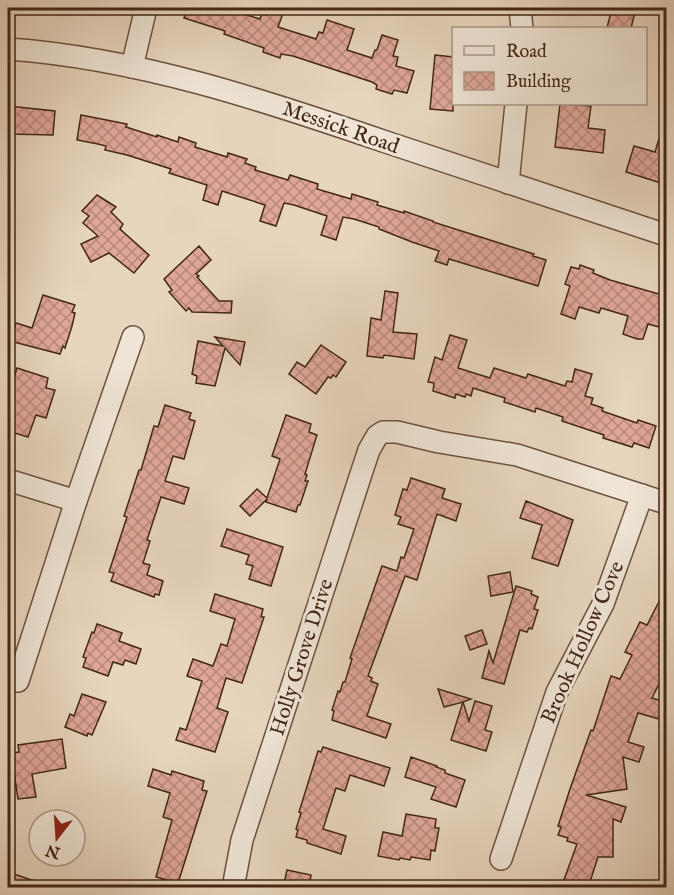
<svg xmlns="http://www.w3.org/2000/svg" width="674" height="895" font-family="'IM FELL English',serif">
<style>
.building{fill:url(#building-cross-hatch);stroke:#432715;stroke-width:1.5}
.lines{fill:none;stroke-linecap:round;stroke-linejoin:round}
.minor-casing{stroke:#6c523f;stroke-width:24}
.minor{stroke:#efe4d5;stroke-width:21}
.labels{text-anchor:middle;stroke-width:6;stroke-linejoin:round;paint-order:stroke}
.street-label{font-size:21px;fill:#432715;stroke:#efe4d5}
</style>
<defs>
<pattern id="building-cross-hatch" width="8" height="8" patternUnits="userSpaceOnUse" patternTransform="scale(1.5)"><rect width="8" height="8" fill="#dfa699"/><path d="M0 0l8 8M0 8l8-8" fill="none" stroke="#b6877c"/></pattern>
</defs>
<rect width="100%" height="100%" fill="#e7d5be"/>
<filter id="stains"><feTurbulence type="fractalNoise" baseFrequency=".00333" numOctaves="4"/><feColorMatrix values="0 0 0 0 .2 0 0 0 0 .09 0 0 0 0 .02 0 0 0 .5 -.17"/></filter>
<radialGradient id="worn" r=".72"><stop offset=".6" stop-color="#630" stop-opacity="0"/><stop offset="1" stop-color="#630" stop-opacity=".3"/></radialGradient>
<g class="building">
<polygon points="187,8 222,8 260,19 262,13 266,15 268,8 285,8 278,27 316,39 319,32 323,33 327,20 354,29 347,50 372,58 375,50 377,50 382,35 398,40 393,56 398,57 396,66 414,71 407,93 394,90 392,94 376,89 377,85 372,82 293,56 281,54 280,58 263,52 264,48 224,34 225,31 184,18"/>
<polygon points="612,8 636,8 631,28 607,28"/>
<polygon points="435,55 453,57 453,111 430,109"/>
<polygon points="560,104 591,106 588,128 605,130 603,153 555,147"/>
<polygon points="8,106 55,111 53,135 8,134"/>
<polygon points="81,115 127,124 126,127 157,137 157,135 178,142 179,137 196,143 195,147 227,157 228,153 247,159 245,163 256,167 255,170 288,180 290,175 318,184 317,189 351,199 352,194 378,202 377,205 404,213 404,211 433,221 433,222 534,254 533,256 546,260 538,286 449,259 447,265 435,261 439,251 412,242 379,229 379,227 354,219 343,217 336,240 321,235 327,216 294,205 284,203 276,226 260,221 265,205 222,191 218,205 203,200 207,185 169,173 171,169 127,155 105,150 106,146 98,144 77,140"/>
<polygon points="663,126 666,127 666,176 664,184 626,172 634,146 655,152"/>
<polygon points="97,195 116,207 111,212 123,224 120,229 149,255 134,273 109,253 91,262 81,244 98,236 83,223 89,216 82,211"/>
<polygon points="199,246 211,260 196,274 199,276 197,277 219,301 232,301 231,313 192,312 189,308 186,311 169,292 172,290 164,279"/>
<polygon points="580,265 594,270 593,273 610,280 666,296 666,316 663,328 648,324 643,339 637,339 623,334 628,316 601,308 599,313 579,307 575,319 561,314 570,286 565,284 571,267 579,269"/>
<polygon points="385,291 398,293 393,332 417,334 414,359 384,355 383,358 367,356 371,318 381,320"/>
<polygon points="43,295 75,305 72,312 75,313 72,326 65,348 63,346 60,354 10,341 16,323 32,328"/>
<polygon points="450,335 467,340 458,368 490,378 494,368 526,378 528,374 565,386 567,381 572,382 575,369 592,374 585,396 593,398 591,404 603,408 602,411 637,423 638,420 656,426 649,448 634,443 632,447 603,438 604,435 562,421 563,417 536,408 535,412 504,402 505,398 473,388 471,396 466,394 465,397 456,394 455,398 433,391 434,383 428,382 435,357 442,360"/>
<polygon points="215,337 245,342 240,365 225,348 215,386 196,383 197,376 192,374 198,341 223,346"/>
<polygon points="321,345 346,362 336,377 333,375 331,378 328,377 316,394 289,374 297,362 305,367"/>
<polygon points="17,368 48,378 46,388 55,390 46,418 36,415 28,437 8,431 8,415 13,399 8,397"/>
<polygon points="165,405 191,413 189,419 195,421 184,459 173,456 165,481 189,488 184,504 161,497 147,540 150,541 143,563 150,565 147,575 163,581 159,595 155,594 154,597 111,581 114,573 109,572 127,517 124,516 139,470 141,470 154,426 158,427"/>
<polygon points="286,415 311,424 309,432 317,435 305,474 307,475 305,481 308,481 300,505 298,505 296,512 266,502 267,499 250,516 240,506 257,489 267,498 280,459 272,456"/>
<polygon points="411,478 445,489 442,498 461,504 456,521 437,514 417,580 405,576 368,676 372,678 371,681 378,684 367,716 391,724 386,738 332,720 334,711 332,710 338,691 340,692 343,682 345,682 352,659 350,658 382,566 397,571 401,557 404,558 414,529 398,524 401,517 395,515 403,489 407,490"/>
<polygon points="526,501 573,520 558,566 532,558 542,525 520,518"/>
<polygon points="227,529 283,547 271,586 249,579 253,566 246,564 249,555 221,546"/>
<polygon points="510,572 513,592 491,596 488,576"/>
<polygon points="516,586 532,591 531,594 538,597 534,609 538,610 532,629 529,628 527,632 520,630 504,684 482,678 489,651 493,663"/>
<polygon points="666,588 666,670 652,698 665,702 659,719 638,713 628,742 644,747 639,762 623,757 627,789 586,795 626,807 621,822 613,819 613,857 598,857 588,888 561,888 577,844 567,841 568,838 558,835 561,827 558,826 570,789 591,730 593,731 611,676 620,679 632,655 625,652 640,622 647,625"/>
<polygon points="215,594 263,609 261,617 264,617 242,683 226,678 217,708 228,712 215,752 176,740 180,728 186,730 202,681 187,676 193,659 213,666 221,644 227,646 235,619 210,611"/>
<polygon points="97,624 122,633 119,641 141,649 136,664 125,660 123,665 113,662 108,676 83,667 86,658 83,657 92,632 94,633"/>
<polygon points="482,630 487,644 470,650 465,636"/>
<polygon points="438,689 471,699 463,702 469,721 475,701 492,706 485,730 492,732 486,751 451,740 463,702 444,707"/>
<polygon points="82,694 106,702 92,735 88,733 87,736 65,727 70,714 74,716"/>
<polygon points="62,739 66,768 32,774 36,797 18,799 11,753 19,752 18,745"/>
<polygon points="323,747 390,768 384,786 350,775 345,791 336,788 323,829 346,836 341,854 307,843 307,840 296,837 298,830 296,829 301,813 299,812 318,751 321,752"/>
<polygon points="411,757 437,766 436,767 445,770 445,773 465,780 456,807 431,799 436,787 405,777"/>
<polygon points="153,769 171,775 172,771 204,781 202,790 207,791 178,883 156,877 172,820 163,817 170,793 148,786"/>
<polygon points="406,814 436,819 435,828 439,828 435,851 431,850 430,860 411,857 410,860 400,858 399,860 378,856 383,832 402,836"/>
<polygon points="287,870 311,875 309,888 283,888"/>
<polygon points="8,872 46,885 46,888 8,888"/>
</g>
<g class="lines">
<g class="minor-casing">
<g id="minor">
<polyline points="520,9 522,28"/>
<path d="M8 49C138 58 263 100 386 142 479 173 573 204 666 235"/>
<polyline points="132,67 146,8"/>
<polyline points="508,183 516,104"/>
<polyline points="8,480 76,501"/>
<polyline points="18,681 76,501 133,337"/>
<polyline points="501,859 557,692 603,604 642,495"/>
<polyline points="233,888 242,840 361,474 369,450 377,436 383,432 397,432 439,442 517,455 666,503"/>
</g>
</g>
<use href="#minor" class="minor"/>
</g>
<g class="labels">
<g class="street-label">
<text transform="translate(341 127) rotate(19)" y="7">Messick Road</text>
<text transform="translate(582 642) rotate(-66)" y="7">Brook Hollow Cove</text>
<text transform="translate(301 657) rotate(-72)" y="7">Holly Grove Drive</text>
</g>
</g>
<rect width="674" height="895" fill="none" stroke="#e7d5be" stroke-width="30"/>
<rect x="9" y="9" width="656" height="877" fill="none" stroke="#432715" stroke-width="3"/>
<rect x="15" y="15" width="644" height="865" fill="none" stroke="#432715" stroke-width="1.5"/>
<rect x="452" y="27" width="195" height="78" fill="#efe4d5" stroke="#aa9888" stroke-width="1.5"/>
<rect x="464" y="46" width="30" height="9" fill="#efe4d5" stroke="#aa9888" stroke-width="1.5"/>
<text x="506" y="57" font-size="18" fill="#432715">Road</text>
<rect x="464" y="72" width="30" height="18" fill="url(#building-cross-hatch)" stroke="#aa9888" stroke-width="1.5"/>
<text x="506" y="87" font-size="18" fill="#432715">Building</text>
<g transform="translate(57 838) rotate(197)"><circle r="28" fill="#efe4d5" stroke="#aa9888" stroke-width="1.5"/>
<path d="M0-4.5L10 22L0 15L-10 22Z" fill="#8f2418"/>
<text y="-9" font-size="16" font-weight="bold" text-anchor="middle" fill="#432715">N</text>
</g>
<rect width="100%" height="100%" filter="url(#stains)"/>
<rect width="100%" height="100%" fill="url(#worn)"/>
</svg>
